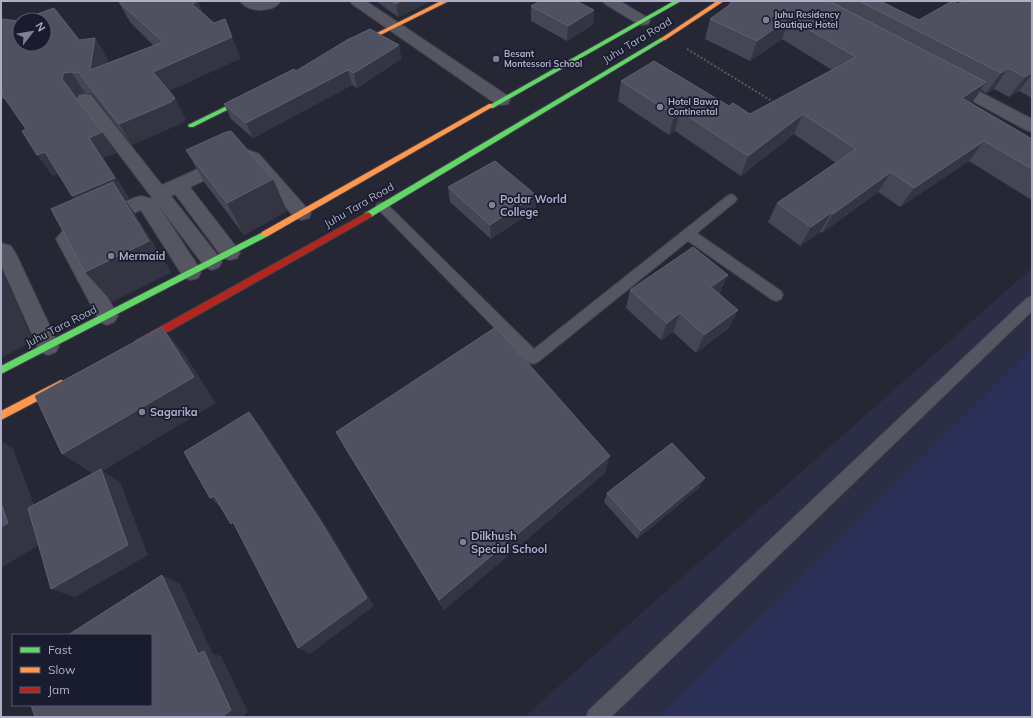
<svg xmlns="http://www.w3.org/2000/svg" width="1033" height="718" font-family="Mulish,sans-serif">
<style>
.airport{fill:#2c2e45}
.water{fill:#2b3059}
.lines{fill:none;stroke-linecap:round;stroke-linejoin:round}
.lane-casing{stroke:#40414c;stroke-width:2}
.street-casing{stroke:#40414c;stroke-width:2}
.fast-casing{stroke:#40414c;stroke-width:2}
.slow-casing{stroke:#40414c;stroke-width:2}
.jam-casing{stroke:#40414c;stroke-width:2}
.path{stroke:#585a65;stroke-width:2;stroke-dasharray:2 2;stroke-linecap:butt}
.lane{fill:#565662;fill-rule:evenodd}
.street{fill:#565662;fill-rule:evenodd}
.fast{fill:#63d668;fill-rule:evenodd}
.slow{fill:#ff974d;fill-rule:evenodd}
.jam{fill:#b3261e;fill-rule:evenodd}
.wall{fill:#454654}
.shaded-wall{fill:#333542}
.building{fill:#505160;stroke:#5f6070}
.poi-dot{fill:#7e7f94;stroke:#191b2f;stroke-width:1.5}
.labels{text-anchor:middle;stroke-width:3.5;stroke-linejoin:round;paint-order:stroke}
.far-poi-label{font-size:9px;font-weight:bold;fill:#aeafc7;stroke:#191b2f;text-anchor:start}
.street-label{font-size:11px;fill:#aeafc7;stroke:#191b2f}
.poi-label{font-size:11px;font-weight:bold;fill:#aeafc7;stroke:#191b2f;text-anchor:start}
</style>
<rect width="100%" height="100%" fill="#252735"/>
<polygon class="airport" points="1032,268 1032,717 524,717"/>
<polygon class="water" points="1032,349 1032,717 660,717"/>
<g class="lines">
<g class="lane-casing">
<g id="lane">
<polygon points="731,194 735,196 737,199 735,202 697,233 781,291 783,295 781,299 776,301 771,299 688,241 538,362 533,364 528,362 376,207 377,204 382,202 387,204 534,349 727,196"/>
<polygon points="1032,296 1032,311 611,717 586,717 589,710 1027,298"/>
</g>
</g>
<g class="street-casing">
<g id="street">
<path d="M240 1H281C273 13 248 13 240 1Z"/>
<polygon points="350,1 366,1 508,96 510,100 508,104 502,105 496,104 352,4"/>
<polygon points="603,1 620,1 648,18 650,21 648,24 643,25 638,24 605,4"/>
<polygon points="951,78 957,80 1032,119 1032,132 1026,130 945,86 943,83 945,80"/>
<polygon points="85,94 91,95 162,185 231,154 248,150 259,154 311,213 309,218 302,220 295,218 247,162 241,163 190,187 237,248 240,253 237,258 230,260 223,258 175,194 171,196 219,257 222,262 219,267 212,270 205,267 158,205 198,266 201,272 198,278 191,280 184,278 141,210 80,237 76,240 118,316 114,322 107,325 100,322 56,239 66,227 134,198 141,196 153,199 77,99 79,95"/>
<polygon points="1,243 11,246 17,256 59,346 56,352 48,355 40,352 1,265"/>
</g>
</g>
<g class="fast-casing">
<g id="fast">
<polygon points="674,1 681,1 493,108 491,108 488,106"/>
<polygon points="661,38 666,39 371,217 365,217 364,215 365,213"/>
<polygon points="253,93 256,95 255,96 193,127 189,127 188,125"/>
<polygon points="265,231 268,232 269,234 268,236 1,374 1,366"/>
</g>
</g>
<g class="slow-casing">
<g id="slow">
<polygon points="441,1 449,1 354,48 349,47"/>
<polygon points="717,1 724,1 665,40 660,39"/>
<polygon points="489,104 491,104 494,106 268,236 262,236 261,234 262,232"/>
<polygon points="61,380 64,381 66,384 64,387 1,420 1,411"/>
</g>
</g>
<g class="jam-casing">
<polygon id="jam" points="368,212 372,215 371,217 141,347 135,347 134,344 135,341"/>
</g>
<polyline class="path" points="687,49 775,103"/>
<use href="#lane" class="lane"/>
<use href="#street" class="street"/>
<use href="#fast" class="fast"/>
<use href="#slow" class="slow"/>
<use href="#jam" class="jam"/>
</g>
<g class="wall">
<polygon points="118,1 204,14 241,58 169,91 186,119 182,123 132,145 92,94 85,93 78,94 76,98 116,153 103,158 129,198 125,200 135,214 171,272 112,302 75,199 59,173 53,176 37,155 26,129 5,98 1,99 1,19 79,40 108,59 107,63 154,46 130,22"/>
<polygon points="376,1 432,1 398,17"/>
<polygon points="730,1 880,1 919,20 958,4 1032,1 1032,98 1019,91 1009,97 994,89 986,93 981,90 971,103 1032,139 1032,197 1030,199 969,161 900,207 878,192 822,233 820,232 800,246 768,222 777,203 836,163 794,134 741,176 675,131 669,135 618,101 621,81 729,106 750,114 832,70 782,39 750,61 705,39 710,19 728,6"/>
<polygon points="531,6 594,10 593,25 567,41 531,21"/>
<polygon points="399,45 401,59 357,88 352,85 253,138 231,119 224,104 296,71"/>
<polygon points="186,150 287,211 244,235 204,182"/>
<polygon points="448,187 536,209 491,239 450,202"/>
<polygon points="728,275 719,294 738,310 729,328 696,353 673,332 661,340 626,308 630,290"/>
<polygon points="336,432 605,473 444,610 346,450"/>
<polygon points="705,478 699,488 637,539 604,502 607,493"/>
</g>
<g class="shaded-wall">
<polygon points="198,1 207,22 192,4"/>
<polygon points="401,1 432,1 398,17 396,4"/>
<polygon points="594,10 593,25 567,41 568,26"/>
<polygon points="789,18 782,39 750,61 757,41"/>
<polygon points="232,37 241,58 164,93 153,72"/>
<polygon points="95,38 108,59 103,91 90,70"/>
<polygon points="399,45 401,59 357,88 354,73"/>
<polygon points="1008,68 994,89 986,93 1001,73"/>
<polygon points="348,70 352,85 253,138 246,123"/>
<polygon points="71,72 85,93 78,94 76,100 62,79 64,73"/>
<polygon points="1032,72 1032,74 1019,91 1009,97 1025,77"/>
<polygon points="986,82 972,103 948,118 962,98"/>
<polygon points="175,98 186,119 182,123 132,145 119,124"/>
<polygon points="680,111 675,131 669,135 674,115"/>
<polygon points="803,114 794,134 741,176 748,156"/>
<polygon points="102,132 116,153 103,158 129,198 125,200 135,214 171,272 112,302 85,272 88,216 72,196 89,138"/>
<polygon points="984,141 969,161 900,207 914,188"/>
<polygon points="45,152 61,172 53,176 37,155"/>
<polygon points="891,172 878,192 822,233 833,214"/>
<polygon points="273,179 287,211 244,235 227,203"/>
<polygon points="536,195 536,209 491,239 490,225"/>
<polygon points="832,212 820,232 800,246 811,227"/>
<polygon points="1,268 33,341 1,358"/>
<polygon points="728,275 719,294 711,287"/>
<polygon points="738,310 729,328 696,353 704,335"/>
<polygon points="680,313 673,332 661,340 667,323"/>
<polygon points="162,327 185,355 216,403 103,471 120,482 148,555 75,597 51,589 95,475 62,454"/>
<polygon points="249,412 261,427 328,529 374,606 310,654 298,648"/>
<polygon points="1,441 13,448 47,540 1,568"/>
<polygon points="610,456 605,473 444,610 439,600"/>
<polygon points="705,478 699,488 637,539 641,531"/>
<polygon points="214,496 225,511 210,498"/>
<polygon points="162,575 180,584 213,654 221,656 248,712 242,717 222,717 198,654"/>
</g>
<g class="building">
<polygon points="118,1 198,1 192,4 214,23 225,19 232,37 153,72 175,98 171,102 119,124 79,73 71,72 64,73 62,79 102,132 89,138 115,178 72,196 45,152 37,155 22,131 26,129 1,93 1,19 19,21 20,20 20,44 44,44 44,20 20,20 54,8 79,40 95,38 90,70 163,42"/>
<polygon points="392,1 401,1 396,4"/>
<polygon points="541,1 576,1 594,10 568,26 531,6"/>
<polygon points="735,1 829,1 986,82 962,98 1032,139 1032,169 984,141 914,188 891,172 833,214 832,212 811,227 777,203 856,149 803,114 748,156 680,111 674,115 621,81 654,61 729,106 733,103 750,114 856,57 789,18 757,41 710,19"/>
<polygon points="859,1 880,1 919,20 952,1 958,4 964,1 1032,1 1032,72 1025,77 1008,68 1001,73"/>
<polygon points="370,29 399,45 354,73 348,70 246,123 224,104 294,69 296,71 347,40"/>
<polygon points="231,131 273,179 227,203 186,150 226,132"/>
<polygon points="495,161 536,195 490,225 448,187"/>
<polygon points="113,182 149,241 85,272 51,209"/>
<polygon points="693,247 728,275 711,287 738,310 704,335 680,313 667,323 630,290"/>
<polygon points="162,327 194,377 62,454 35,396"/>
<polygon points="496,327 610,456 439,600 336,432"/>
<polygon points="249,412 318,517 367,598 298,648 233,522 231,524 214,496 210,498 184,452"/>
<polygon points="672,443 705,478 641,531 607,493"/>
<polygon points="101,469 128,545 51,589 28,508"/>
<polygon points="1,503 8,523 1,527"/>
<polygon points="162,575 198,654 204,651 231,710 222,717 35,717 31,705 151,705 151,635 68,635"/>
</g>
<g class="poi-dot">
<circle cx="766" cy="20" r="4"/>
<circle cx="496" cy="59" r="4"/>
<circle cx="660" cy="107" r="4"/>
<circle cx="492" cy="205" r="4"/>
<circle cx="111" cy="256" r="4"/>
<circle cx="142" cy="412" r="4"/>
<circle cx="463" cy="542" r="4"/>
</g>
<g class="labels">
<g class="far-poi-label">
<text x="774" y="18">Juhu Residency<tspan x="774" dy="10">Boutique Hotel</tspan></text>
<text x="504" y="57">Besant<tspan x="504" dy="10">Montessori School</tspan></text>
<text x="668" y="105">Hotel Bawa<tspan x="668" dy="10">Continental</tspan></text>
</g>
<g class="street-label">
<text transform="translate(637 40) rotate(-31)" y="4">Juhu Tara Road</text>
<text transform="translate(359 205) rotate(-30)" y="4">Juhu Tara Road</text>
<text transform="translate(61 326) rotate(-27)" y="4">Juhu Tara Road</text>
</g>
<g class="poi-label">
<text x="500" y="203">Podar World<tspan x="500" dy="13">College</tspan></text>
<text x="119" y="260">Mermaid</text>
<text x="150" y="416">Sagarika</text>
<text x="471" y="540">Dilkhush<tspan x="471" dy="13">Special School</tspan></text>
</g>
</g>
<rect width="1033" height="718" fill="none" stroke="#aeafc7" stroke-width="4"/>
<rect x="12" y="634" width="140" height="72" fill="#191b2f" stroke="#55566c"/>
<rect x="20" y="647" width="20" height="6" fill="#63d668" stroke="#55566c"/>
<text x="48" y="654" font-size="12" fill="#aeafc7">Fast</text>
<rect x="20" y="667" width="20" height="6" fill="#ff974d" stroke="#55566c"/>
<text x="48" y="674" font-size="12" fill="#aeafc7">Slow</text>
<rect x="20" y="687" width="20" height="6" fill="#b3261e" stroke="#55566c"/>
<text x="48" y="694" font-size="12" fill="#aeafc7">Jam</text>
<g transform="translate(32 32) rotate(59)"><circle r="19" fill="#191b2f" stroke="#55566c"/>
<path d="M0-3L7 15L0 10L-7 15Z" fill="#7e7f94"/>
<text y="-6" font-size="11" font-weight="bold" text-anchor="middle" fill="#aeafc7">N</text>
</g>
</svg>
